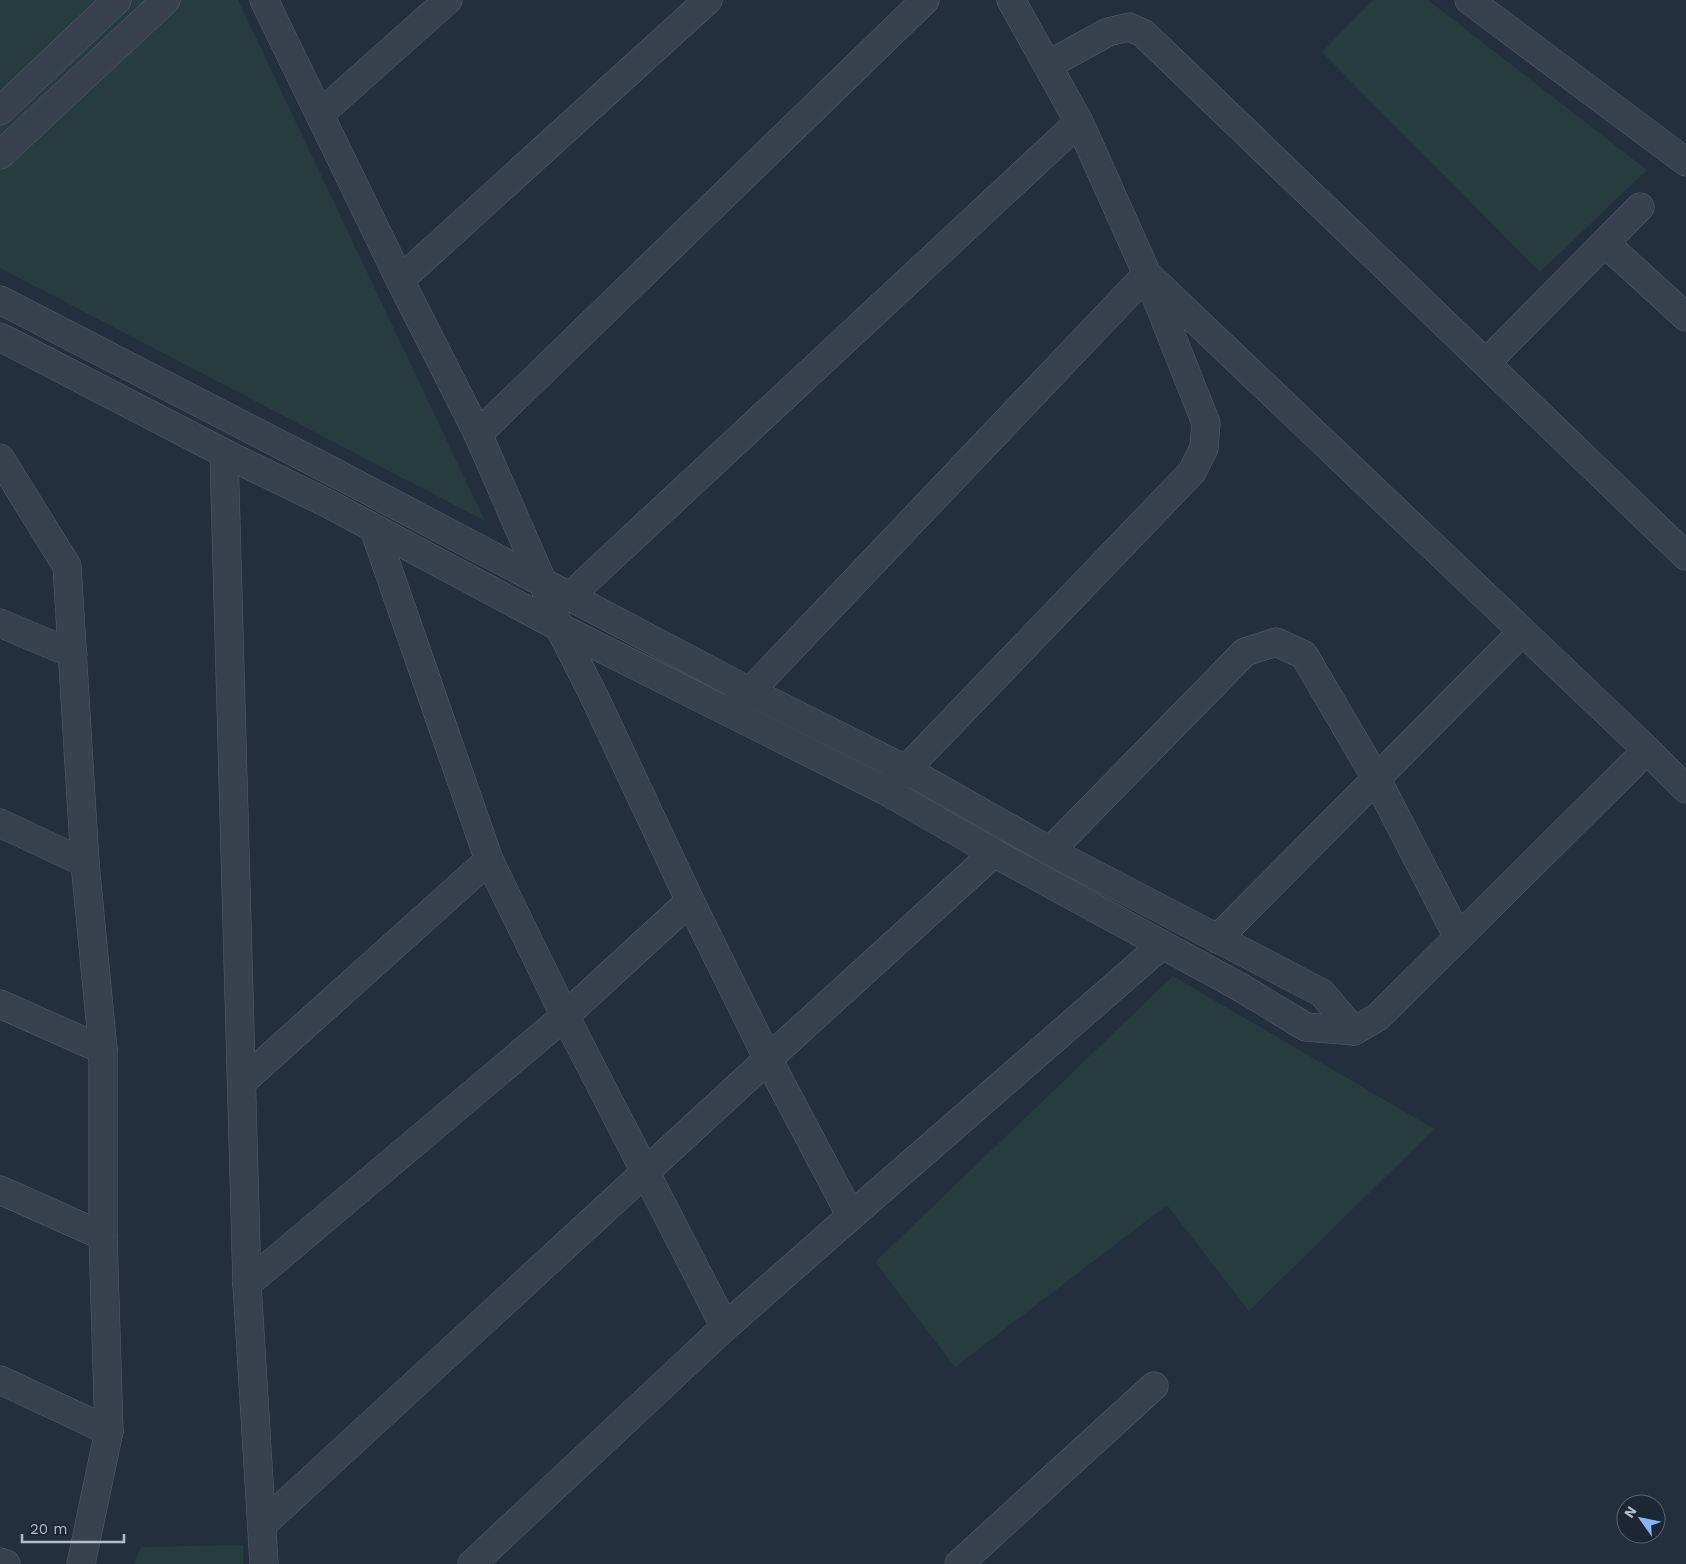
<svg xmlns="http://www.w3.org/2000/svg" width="1686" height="1564" font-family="'Work Sans',sans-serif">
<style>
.green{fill:#263c3f}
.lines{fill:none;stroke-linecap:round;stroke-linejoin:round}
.minor-casing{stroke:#565f6c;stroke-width:29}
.minor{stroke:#38414e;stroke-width:28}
</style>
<rect width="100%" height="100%" fill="#242f3e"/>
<g class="green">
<polygon points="0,0 238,0 485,521 0,268"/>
<polygon points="1373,0 1428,0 1647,170 1540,272 1322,52"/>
<polygon points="1173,976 1434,1129 1249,1311 1167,1205 955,1367 875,1262"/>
<polygon points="243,1545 243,1564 134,1564 141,1547"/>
</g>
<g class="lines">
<g class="minor-casing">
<g id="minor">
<polyline points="264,0 400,280 478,434 543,583 559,627 594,696 690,901 768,1059 851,1216"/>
<polyline points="1011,0 1079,122 1147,274 1647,750"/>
<polyline points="1469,0 1686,162"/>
<polyline points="1048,65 1108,32 1129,27 1143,33 1686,556"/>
<polyline points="0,111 117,0"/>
<polyline points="320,114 448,0"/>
<polyline points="0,155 166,0"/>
<polyline points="1605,243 1686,317"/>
<polyline points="400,280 708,0"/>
<polyline points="0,300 322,466 749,691 905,769 1050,851 1322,993 1354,1031"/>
<polyline points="0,337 224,453 327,503 559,627 886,791 994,853 1240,987 1306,1027 1354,1031 1378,1017 1647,750 1686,789"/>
<polyline points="1486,363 1640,207"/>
<polyline points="478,434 925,0"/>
<polyline points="224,453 247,1284 264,1564"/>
<polyline points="0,458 67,566 85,863 103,1050 103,1236 109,1431 81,1564"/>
<polyline points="374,529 489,860 565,1016 725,1327"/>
<polyline points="570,596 1079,122"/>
<polyline points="0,623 73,654"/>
<polyline points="738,704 1147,274 1206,423 1204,448 1192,472 893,783"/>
<polyline points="0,823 85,863"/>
<polyline points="1050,851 1245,652 1276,642 1304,655 1376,778 1458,937"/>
<polyline points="1217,939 1522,632"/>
<polyline points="0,1004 103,1050"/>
<polyline points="242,1082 489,860"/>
<polyline points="0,1190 103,1236"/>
<polyline points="247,1284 565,1016 690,901"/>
<polyline points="0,1380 109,1431"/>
<polyline points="262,1525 768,1059 994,853"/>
<polyline points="0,1562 6,1564"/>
<polyline points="472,1564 725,1327 851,1216 1162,945"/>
<polyline points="959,1564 1154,1386"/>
</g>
</g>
<use href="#minor" class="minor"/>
</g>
<g transform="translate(1641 1519) rotate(303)"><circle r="24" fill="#1d2633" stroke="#59626f"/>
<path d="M0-4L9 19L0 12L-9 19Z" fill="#8ab4f8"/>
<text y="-8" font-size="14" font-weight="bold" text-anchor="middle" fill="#b4bcc9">N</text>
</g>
<path d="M22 1534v8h102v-8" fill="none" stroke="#b4bcc9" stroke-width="2.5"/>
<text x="30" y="1534" font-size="15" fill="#b4bcc9" stroke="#1d2633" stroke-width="4" paint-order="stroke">20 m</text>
</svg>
